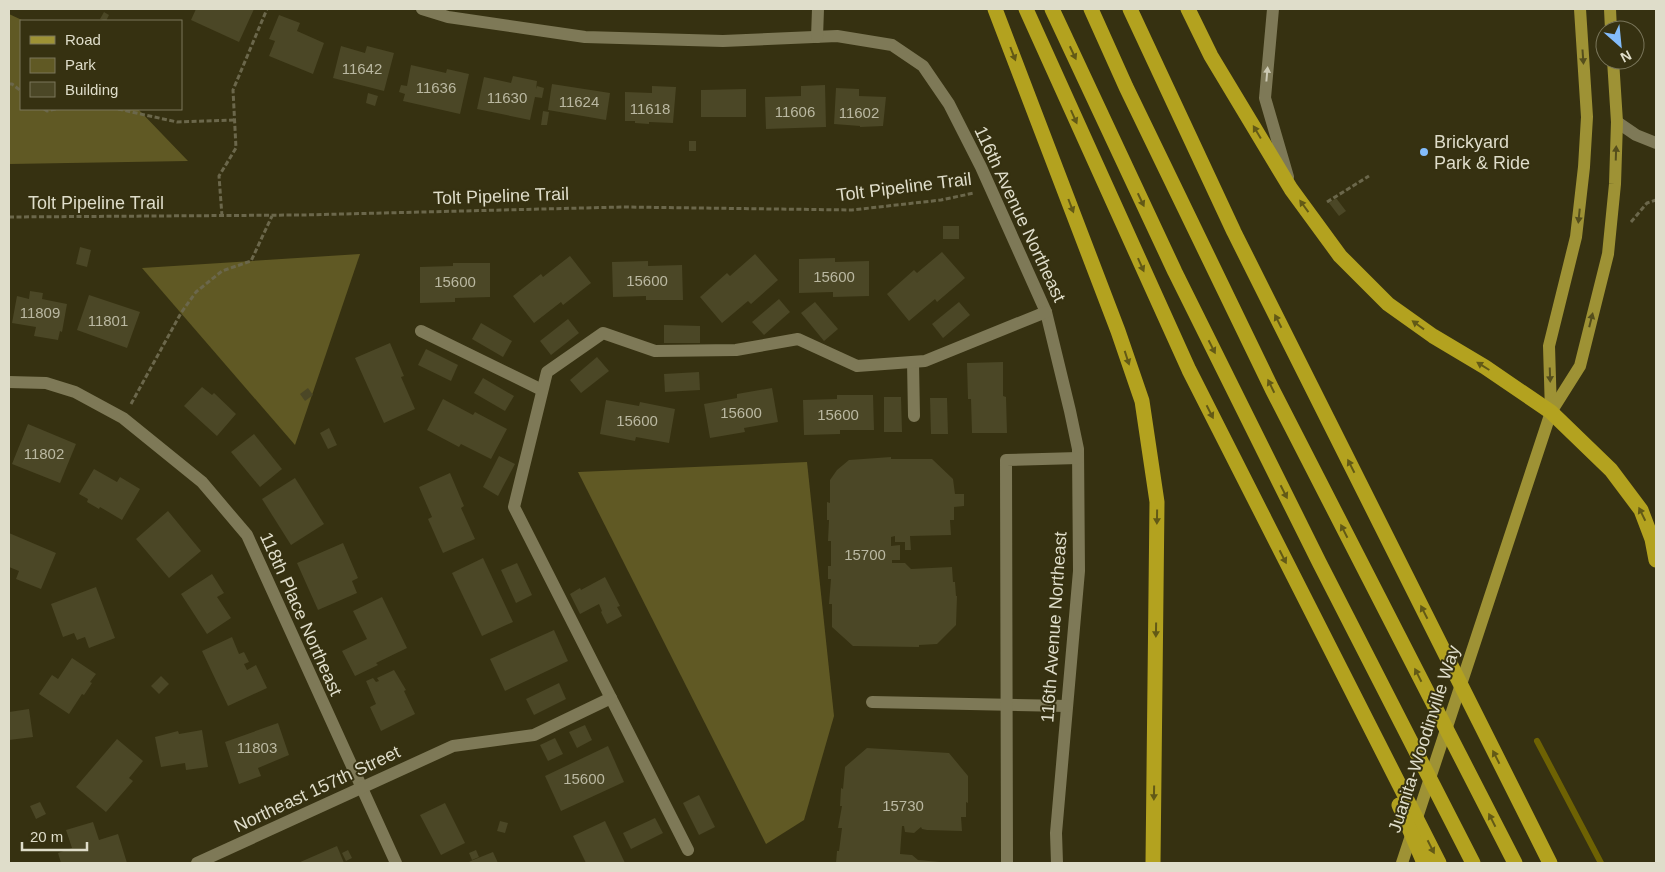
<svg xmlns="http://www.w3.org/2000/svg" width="1665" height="872" font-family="Arial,sans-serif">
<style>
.green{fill:#605924}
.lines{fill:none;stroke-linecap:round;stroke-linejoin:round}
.stream{stroke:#6e6203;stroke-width:6}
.building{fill:#4b4726}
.path{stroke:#6b674b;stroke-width:3;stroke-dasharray:5 2.5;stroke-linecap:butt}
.minor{stroke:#7e7957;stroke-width:12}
.major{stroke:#9e9235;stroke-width:12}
.highway{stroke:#b3a21f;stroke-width:15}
.oneway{fill:#625916}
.oneway2{fill:#554e1c}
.oneway3{fill:#ccc9b3}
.poi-dot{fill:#83bcfb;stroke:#363111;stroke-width:2}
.labels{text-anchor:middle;stroke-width:4;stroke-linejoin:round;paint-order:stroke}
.number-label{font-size:15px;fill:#bab8a1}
.poi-label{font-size:18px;fill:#dfddca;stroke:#363111;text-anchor:start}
.street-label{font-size:18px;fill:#dfddca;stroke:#363111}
</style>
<rect width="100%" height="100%" fill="#363111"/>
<g class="green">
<polygon points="9,14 24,21 21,21 21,109 138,109 188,161 9,164"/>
<polygon points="360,254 295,445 142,268"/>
<polygon points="807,462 834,716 804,820 766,844 578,472"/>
</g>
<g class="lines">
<polyline class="stream" points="1537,741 1601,863"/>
</g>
<g class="building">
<polygon points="196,9 254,9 239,42 191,20"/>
<polygon points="104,12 109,15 106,21 100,19"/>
<polygon points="279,15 300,23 297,31 324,43 313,74 269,56 275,41 269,39"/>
<polygon points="341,46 365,53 367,46 394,53 384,91 333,78"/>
<polygon points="411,65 446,73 447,69 469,74 460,114 403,101 405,94 399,92 401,85 407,86"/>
<polygon points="513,76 537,81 536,89 537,86 544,88 542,98 535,97 530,120 477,109 484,77 511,83"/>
<polygon points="552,84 610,93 606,120 548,110"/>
<polygon points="825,85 826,127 766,129 765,97 801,96 801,86"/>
<polygon points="652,86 676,87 673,123 649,122 649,124 635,123 635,121 625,121 625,92 652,93"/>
<polygon points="836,88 859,89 859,96 886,97 883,126 860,127 860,126 834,124"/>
<polygon points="746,89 746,117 701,117 701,90"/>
<polygon points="368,93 378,96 375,106 366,103"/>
<polygon points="543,111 549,112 547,125 541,125"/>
<rect x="689" y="141" width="7" height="10"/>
<polygon points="1336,198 1346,211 1339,216 1329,203"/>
<rect x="943" y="226" width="16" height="13"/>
<polygon points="80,247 91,250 87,267 76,264"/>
<polygon points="942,252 965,278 937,302 935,299 909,321 887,294 914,270 917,273"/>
<polygon points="755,254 778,280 751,304 748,301 722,323 700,297 727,273 730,276"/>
<polygon points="570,256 591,283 563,305 561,302 534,323 513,296 541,274 543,277"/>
<polygon points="835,258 835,262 869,261 869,296 833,297 833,292 799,293 799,259"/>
<polygon points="648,261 648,266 682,265 683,300 646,300 646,296 613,297 612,262"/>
<polygon points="453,263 490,263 490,297 455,298 455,302 420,303 420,267 453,266"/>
<polygon points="30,291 43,293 42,299 67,304 62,332 60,331 58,340 34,336 36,327 12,323 17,296 29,299"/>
<polygon points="89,295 140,312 127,348 77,330"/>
<polygon points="779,299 790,312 764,335 752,322"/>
<polygon points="815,302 838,329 824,341 801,313"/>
<polygon points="959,302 970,315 943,338 932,324"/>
<polygon points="568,319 579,333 551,355 540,341"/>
<polygon points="481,323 512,341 503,357 472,339"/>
<polygon points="664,325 700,326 700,343 664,343"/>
<polygon points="390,343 404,376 401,377 415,409 384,423 355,358"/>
<polygon points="426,349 458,365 451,381 418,365"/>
<polygon points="597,357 609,371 581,393 570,380"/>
<polygon points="1003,362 1003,396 1006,397 1007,433 972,433 971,399 968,399 967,363"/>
<polygon points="699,372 700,390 665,392 664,374"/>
<polygon points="483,378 514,396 505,411 474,393"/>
<polygon points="202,387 212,395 214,393 236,414 217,436 184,406"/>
<polygon points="308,388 313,395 305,401 300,394"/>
<polygon points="772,388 778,422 744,428 745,432 710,438 704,404 737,398 737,394"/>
<polygon points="837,395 873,395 874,430 840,430 840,434 804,435 803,400 837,399"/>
<polygon points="884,397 901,397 902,432 884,432"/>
<polygon points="930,398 947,398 948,434 931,434"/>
<polygon points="443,399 473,415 475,412 507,429 491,459 461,444 459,447 427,430"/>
<polygon points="606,400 639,406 640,402 675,409 669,443 636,437 635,441 600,434"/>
<polygon points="28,424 76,444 60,483 12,464"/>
<polygon points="329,428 337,445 328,449 320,433"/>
<polygon points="254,434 282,469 260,487 231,452"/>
<polygon points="499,456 515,464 498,496 483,487"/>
<polygon points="891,457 891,459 932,459 953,479 955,494 964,494 964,506 954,507 954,520 950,520 951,535 910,536 911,550 905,550 905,542 895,542 895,536 891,537 891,546 900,545 900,560 892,560 892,563 905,563 911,569 952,567 953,582 955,582 956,596 957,596 956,625 937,644 919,645 919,647 853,646 832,627 832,604 829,604 831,579 828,579 828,566 831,566 831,541 828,541 829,520 827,520 827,502 830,503 830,480 837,470 849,460"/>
<polygon points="94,469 117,482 120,477 140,489 122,520 100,507 99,509 87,502 88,499 79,494"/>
<polygon points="450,473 464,506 461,508 475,539 443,553 428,519 432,517 419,487"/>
<polygon points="295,478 324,524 291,545 262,499"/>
<polygon points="168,511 201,551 169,578 136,539"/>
<polygon points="9,533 56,553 41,589 16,579 19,571 9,567"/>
<polygon points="343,543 358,578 352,581 357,593 318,610 297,563"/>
<polygon points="483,558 513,622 482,636 452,573"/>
<polygon points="517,563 532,595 516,603 501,570"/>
<polygon points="212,574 224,593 217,597 231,618 207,634 181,594"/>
<polygon points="605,577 620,606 617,607 622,616 607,624 601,612 602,611 599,604 580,614 570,594 580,588 581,590"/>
<polygon points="96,587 115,638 89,648 85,637 77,640 74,633 63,637 51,604"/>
<polygon points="382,597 407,648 376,663 378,665 355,676 342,651 367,639 353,611"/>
<polygon points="554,630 568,661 505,691 490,659"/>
<polygon points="232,637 239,654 244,652 249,662 244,664 247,670 256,665 267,688 228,706 202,651"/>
<polygon points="72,658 96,674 90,682 92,683 84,695 82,694 69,714 39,694 52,675 58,679"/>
<polygon points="394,670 406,690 404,691 415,714 381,731 370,707 376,704 366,681 373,678 376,682 379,681 377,678"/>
<polygon points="161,676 169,684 159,694 151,686"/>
<polygon points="559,683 566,699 534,715 526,699"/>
<polygon points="29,709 33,737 9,740 9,712"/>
<polygon points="278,723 289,755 258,768 261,776 239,784 225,742"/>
<polygon points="585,725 592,740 577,748 569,732"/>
<polygon points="202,730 208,767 186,770 185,763 161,767 155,737 178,731 179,734"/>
<polygon points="555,738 563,754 548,761 540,745"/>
<polygon points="117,739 143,761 129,778 133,781 106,812 76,787"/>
<polygon points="608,746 624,782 561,811 545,776"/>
<polygon points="867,748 949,753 968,776 968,803 966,802 966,817 961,817 962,831 927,830 922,829 921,827 914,833 905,832 904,826 902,826 900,854 912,855 918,860 940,862 940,863 836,863 837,851 839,851 842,828 838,828 842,806 840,806 841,788 843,789 845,767"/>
<polygon points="699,795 715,827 699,835 683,803"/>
<polygon points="40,802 46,814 36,819 30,806"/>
<polygon points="445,803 465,843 441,855 420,815"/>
<polygon points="655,818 663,833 631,849 623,833"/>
<polygon points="500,821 508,823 505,833 497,831"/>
<polygon points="605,821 625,863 586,863 573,836"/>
<polygon points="93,822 99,840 118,834 127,863 61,863 58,853 72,848 66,830"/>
<polygon points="337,846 344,863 298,863"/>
<polygon points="348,850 352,858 346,861 342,853"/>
<polygon points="476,850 479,857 472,860 469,853"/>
<polygon points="493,852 498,863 467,863 473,860"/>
</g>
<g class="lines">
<g class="path">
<polyline points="9,84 12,84 21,91"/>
<polyline points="44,109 47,111 56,109"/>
<polyline points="118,109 177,122 235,120"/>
<polyline points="1327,202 1369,176"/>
<polyline points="222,216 219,176 236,148 233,90 267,9"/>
<polyline points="9,217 302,215 623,207 852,210 941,200 974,193"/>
<polyline points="1631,222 1647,203 1656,200"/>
<polyline points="131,404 181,313 196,292 222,271 251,261 272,216"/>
</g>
<g class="minor">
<polyline points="422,9 448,17 585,37 723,41 837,36 892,45 923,66 949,104 981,167 1046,312 1070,411 1078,449 1079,571 1056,833 1057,863"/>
<polyline points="1273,9 1265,98 1288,177"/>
<polyline points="817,37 818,9"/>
<polyline points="1617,122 1636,135 1656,143"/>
<polyline points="421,331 542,390"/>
<polyline points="913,362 914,416"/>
<polyline points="9,382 46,383 75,392 123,418 202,482 247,535 396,863"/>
<polyline points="872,702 1067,706"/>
<polyline points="688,850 514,507 547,372 603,333 655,351 736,350 798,339 857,366 925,361 1046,312"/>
<polyline points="197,863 453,746 534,735 611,698"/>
<polyline points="1007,863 1006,460 1078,458"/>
</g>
<g class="major">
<polyline points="1610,9 1611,30"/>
<polyline points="1551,412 1549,346 1576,237 1584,167 1587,117 1580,9"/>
<polyline points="1402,863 1551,412 1580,366 1608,254 1615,184 1617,122 1613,60"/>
</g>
<g class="highway">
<polyline points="995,9 1118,331 1142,401 1157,502 1153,863"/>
<polyline points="1026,9 1189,370 1439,863"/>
<polyline points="1052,9 1175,272 1319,562 1473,863"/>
<polyline points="1091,9 1126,87 1272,389 1515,863"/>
<polyline points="1130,9 1234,232 1550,863"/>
<polyline points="1188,9 1211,56 1291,189 1340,256 1388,304 1433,336 1485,367 1551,412 1611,470 1641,510 1652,539 1656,560"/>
<polyline points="1399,805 1424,863"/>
</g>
</g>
<defs><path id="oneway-solid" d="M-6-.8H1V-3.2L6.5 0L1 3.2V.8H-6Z" transform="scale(1.25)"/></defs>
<g class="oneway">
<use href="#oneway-solid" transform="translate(1073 53) rotate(65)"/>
<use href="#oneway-solid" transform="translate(1013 54) rotate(69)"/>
<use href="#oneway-solid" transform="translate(1074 117) rotate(66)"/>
<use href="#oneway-solid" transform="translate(1257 132) rotate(-121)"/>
<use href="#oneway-solid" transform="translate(1141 200) rotate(65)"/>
<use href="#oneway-solid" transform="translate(1071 206) rotate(69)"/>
<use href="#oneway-solid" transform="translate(1304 206) rotate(-126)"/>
<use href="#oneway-solid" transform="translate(1141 265) rotate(66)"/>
<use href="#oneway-solid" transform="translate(1278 321) rotate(-117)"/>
<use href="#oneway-solid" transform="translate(1418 325) rotate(-144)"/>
<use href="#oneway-solid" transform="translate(1212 347) rotate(63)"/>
<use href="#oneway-solid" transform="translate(1127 358) rotate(72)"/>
<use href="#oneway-solid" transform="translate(1483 366) rotate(-148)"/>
<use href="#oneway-solid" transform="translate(1271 386) rotate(-116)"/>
<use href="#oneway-solid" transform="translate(1210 412) rotate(63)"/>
<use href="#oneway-solid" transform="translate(1351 466) rotate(-117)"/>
<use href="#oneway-solid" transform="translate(1284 492) rotate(63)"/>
<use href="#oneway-solid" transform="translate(1642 514) rotate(-116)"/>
<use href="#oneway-solid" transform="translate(1157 517) rotate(91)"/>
<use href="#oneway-solid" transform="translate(1344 531) rotate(-117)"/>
<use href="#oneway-solid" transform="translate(1283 557) rotate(63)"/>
<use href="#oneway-solid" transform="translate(1424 612) rotate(-117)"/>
<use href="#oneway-solid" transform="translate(1156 630) rotate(91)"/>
<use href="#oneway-solid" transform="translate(1418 675) rotate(-117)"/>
<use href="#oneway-solid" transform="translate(1496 757) rotate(-117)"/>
<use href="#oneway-solid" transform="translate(1154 793) rotate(91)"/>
<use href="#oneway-solid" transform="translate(1492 820) rotate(-117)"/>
<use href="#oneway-solid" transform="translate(1431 847) rotate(63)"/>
</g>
<g class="oneway2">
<use href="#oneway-solid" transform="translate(1583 57) rotate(86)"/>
<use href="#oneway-solid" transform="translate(1616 153) rotate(-88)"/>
<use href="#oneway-solid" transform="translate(1579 216) rotate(96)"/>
<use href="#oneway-solid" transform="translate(1591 320) rotate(-76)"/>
<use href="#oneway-solid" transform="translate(1550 375) rotate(88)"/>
</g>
<use class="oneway3" href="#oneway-solid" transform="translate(1267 74) rotate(-85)"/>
<circle class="poi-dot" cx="1424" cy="152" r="5"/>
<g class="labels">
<g class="number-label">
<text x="362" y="74">11642</text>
<text x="436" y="93">11636</text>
<text x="507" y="103">11630</text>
<text x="579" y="107">11624</text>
<text x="650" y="114">11618</text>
<text x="795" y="117">11606</text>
<text x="859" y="118">11602</text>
<text x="834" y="282">15600</text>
<text x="647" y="286">15600</text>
<text x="455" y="287">15600</text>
<text x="40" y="318">11809</text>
<text x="108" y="326">11801</text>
<text x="741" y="418">15600</text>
<text x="838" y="420">15600</text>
<text x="637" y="426">15600</text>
<text x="44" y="459">11802</text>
<text x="865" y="560">15700</text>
<text x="257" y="753">11803</text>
<text x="584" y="784">15600</text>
<text x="903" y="811">15730</text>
</g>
<g class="poi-label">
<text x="1434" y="148">Brickyard<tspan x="1434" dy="21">Park &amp; Ride</tspan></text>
</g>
<g class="street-label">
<text transform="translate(904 187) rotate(-7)" y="6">Tolt Pipeline Trail</text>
<text transform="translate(501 196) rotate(-2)" y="6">Tolt Pipeline Trail</text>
<text x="96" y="209">Tolt Pipeline Trail</text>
<text transform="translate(1020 214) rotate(65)" y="6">116th Avenue Northeast</text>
<text transform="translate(301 614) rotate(66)" y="6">118th Place Northeast</text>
<text transform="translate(1054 627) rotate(-86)" y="6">116th Avenue Northeast</text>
<text transform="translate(1424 739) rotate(-72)" y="6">Juanita-Woodinville Way</text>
<text transform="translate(317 789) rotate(-25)" y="6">Northeast 157th Street</text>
</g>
</g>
<rect width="1665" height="872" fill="none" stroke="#dfddca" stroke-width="20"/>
<rect x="20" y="20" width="162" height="90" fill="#363111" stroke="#7a765b"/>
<rect x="30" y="36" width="25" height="8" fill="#9e9235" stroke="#7a765b"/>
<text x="65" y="45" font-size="15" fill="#dfddca">Road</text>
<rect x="30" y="58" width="25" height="15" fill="#605924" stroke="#7a765b"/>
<text x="65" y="70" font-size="15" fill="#dfddca">Park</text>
<rect x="30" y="82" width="25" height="15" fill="#4b4726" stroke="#7a765b"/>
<text x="65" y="95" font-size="15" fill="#dfddca">Building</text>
<g transform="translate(1620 45) rotate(153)"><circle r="24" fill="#363111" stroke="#7a765b"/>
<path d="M0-4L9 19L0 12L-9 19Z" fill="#83bcfb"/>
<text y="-8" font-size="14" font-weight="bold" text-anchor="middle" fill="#dfddca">N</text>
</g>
<path d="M22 842v8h65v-8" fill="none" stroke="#dfddca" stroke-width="2.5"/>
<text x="30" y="842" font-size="15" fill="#dfddca" stroke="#363111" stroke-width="4" paint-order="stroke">20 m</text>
</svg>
